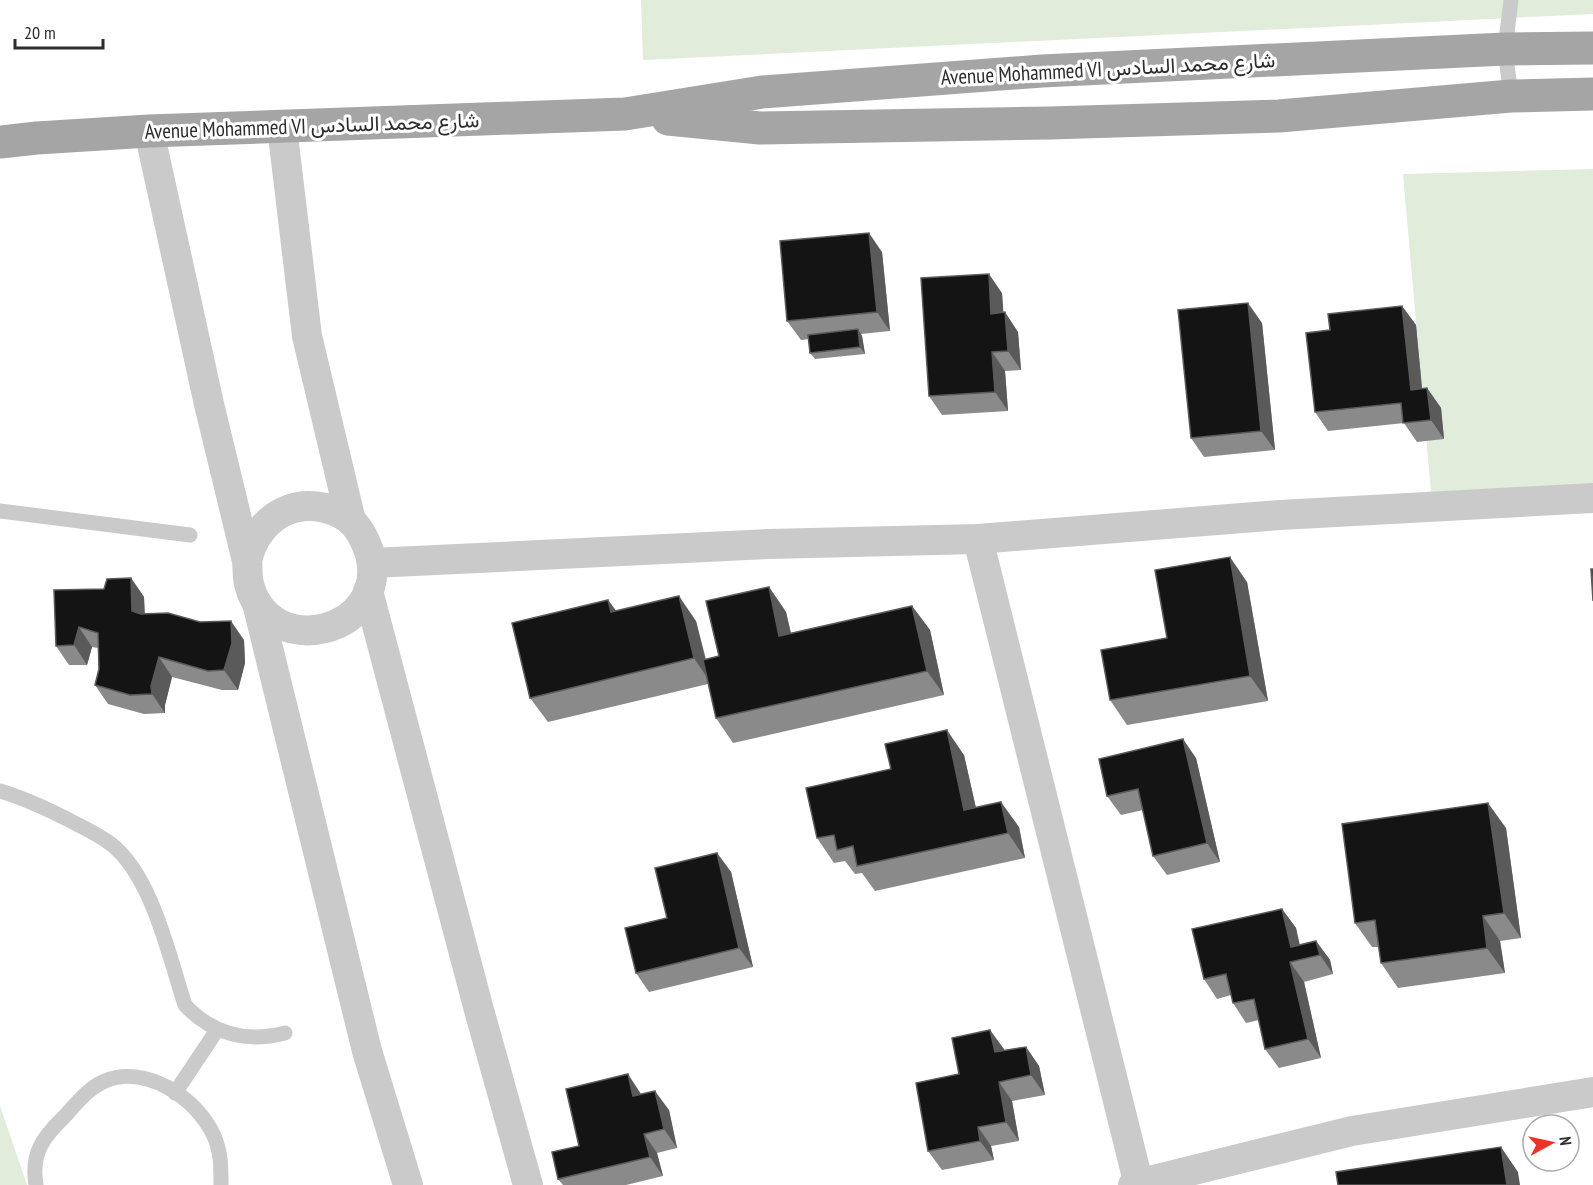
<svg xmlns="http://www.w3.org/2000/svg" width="1593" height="1185" font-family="'PT Sans Narrow',Vazirmatn,sans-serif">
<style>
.green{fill:#e1ecda}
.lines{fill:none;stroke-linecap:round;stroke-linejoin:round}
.service{stroke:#cacaca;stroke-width:15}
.minor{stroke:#cacaca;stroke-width:30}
.primary{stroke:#a5a5a5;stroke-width:33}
.wall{fill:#8a8a8a}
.shaded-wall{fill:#5a5a5a}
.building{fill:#141414;stroke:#5a5a5a;stroke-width:1.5}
.labels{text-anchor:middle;stroke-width:6;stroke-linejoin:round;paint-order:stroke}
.street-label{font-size:21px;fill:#2d2d2d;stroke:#fff}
</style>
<rect width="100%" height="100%" fill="#fff"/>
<g class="green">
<polygon points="641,0 1593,0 1593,14 643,60"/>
<polygon points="1593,169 1593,488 1431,492 1403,174"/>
<polygon points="0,1106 27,1185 0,1185"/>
</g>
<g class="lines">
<g class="service">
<polyline points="1511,0 1505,49 1511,96"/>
<polyline points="0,511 190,535"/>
<path d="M0 791C24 798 45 808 67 819 82 827 98 834 111 844 152 876 169 956 185 1005 212 1034 247 1043 285 1033"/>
<polyline points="175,1093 217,1030"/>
<path d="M36 1185C31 1154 42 1138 64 1117 76 1104 88 1088 105 1081 146 1064 197 1098 214 1136 221 1152 221 1167 221 1185"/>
</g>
<g class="minor">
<polyline points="282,127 307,336 351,521"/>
<path d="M149 131 209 404 247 561C248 568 247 577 249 584 269 663 390 633 370 554 366 542 359 527 349 519 306 490 258 512 247 561"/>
<polyline points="978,539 1139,1185"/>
<polyline points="372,563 769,544 978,539 1280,515 1593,498"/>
<polyline points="368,591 479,1010 528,1185"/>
<polyline points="257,603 367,1051 408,1185"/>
<polyline points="1133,1185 1352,1131 1593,1092"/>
</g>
<g class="primary">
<polyline points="668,119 760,128 1050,123 1279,116 1511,96 1593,94"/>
<polyline points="0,142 37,138 149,131 625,114 762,92 1042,71 1505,49 1593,48"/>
</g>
</g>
<g class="wall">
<polygon points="882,252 890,331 861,334 862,336 865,354 815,359 810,353 809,339 801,340 787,321"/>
<polygon points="1002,293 1003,313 1018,332 1021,370 1005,371 1008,411 942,415 929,396"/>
<polygon points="1402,306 1416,325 1422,389 1427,388 1441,408 1444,439 1417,442 1404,423 1328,431 1315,412 1330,330"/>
<polygon points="1262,323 1275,450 1204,457 1191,438"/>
<polygon points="131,578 144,597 145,614 244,640 245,663 238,690 222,690 172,677 165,705 165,713 144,714 108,704 95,685 99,669 98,648 92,647 87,665 69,665 56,646"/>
<polygon points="1247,582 1268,701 1127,725 1110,700 1167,638"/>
<polygon points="769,587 786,612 791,633 912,606 930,630 944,695 733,743 716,718 708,684 548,722 530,698 608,600 616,611 696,621 706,659 719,656"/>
<polygon points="964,755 976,808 1019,827 1025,858 875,891 862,873 855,874 845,861 834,863 817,838"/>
<polygon points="1196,758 1220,862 1167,875 1153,856 1143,810 1121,815 1107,796"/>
<polygon points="1506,828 1521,938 1500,941 1505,973 1398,988 1381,963 1378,947 1372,947 1355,923"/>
<polygon points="717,853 731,872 753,967 649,992 636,973 667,918"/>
<polygon points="1282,909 1296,928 1299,945 1316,941 1330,960 1333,974 1304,982 1321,1058 1279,1068 1265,1049 1259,1020 1246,1023 1233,1003 1231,995 1217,999 1204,979"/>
<polygon points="1026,1047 1039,1066 1045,1095 1012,1101 1019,1141 991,1146 994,1160 942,1170 928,1151 959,1074 1004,1049 1004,1050"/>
<polygon points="669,1110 677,1148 657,1153 663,1176 626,1185 563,1185 558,1179 579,1146"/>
</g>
<g class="shaded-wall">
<polygon points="869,233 882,252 890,331 877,312"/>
<polygon points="989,274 1002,293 1005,333 991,314"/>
<polygon points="1248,303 1262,323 1275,450 1261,431"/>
<polygon points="1402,306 1416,325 1424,409 1411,390"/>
<polygon points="1005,312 1018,332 1021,370 1008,351"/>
<polygon points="858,329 862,336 865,354 860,347"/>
<polygon points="992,352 1005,371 1008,411 995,392"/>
<polygon points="1427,388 1441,408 1444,439 1431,420"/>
<polygon points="1230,557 1247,582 1268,701 1250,676"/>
<polygon points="131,578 144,597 145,630 132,611"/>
<polygon points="769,587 786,612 797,661 779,636"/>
<polygon points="679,596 696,621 711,683 694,658"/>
<polygon points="608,600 626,624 611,612"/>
<polygon points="912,606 930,630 944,695 927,671"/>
<polygon points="231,621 244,640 245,663 238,690 224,670"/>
<polygon points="79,627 92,647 87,665 74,645"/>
<polygon points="159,657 172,677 165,705 165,713 152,694 151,686"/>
<polygon points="947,730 964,755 982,835 964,810"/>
<polygon points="1183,739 1196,758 1220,862 1207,843"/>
<polygon points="1001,802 1019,827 1025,858 1008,833"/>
<polygon points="1488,803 1506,828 1521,938 1504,913"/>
<polygon points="717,853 731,872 753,967 739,948"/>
<polygon points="1282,909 1296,928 1303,959 1291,947"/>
<polygon points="1483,916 1500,941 1505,973 1487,948"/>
<polygon points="1316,941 1330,960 1333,974 1320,955"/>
<polygon points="1290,962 1304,982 1321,1058 1308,1039"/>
<polygon points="990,1030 1004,1049 1008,1071 995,1052"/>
<polygon points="1026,1047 1039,1066 1045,1095 1031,1075"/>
<polygon points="628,1074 641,1094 633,1096"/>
<polygon points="999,1082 1012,1101 1019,1141 1006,1122"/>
<polygon points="655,1091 669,1110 677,1148 664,1129"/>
<polygon points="978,1127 991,1146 994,1160 980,1141"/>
<polygon points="644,1134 657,1153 663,1176 650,1157"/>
<polygon points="1501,1147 1518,1172 1520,1185 1507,1185"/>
</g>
<g class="building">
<polygon points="869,233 877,312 787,321 780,241"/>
<polygon points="989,274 991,314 1005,312 1008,351 992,352 995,392 929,396 921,278"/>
<polygon points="1248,303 1261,431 1191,438 1178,310"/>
<polygon points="1402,306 1411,390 1427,388 1431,420 1403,423 1401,403 1315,412 1306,333 1330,330 1328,314"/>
<polygon points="858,329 860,347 810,353 808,335"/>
<polygon points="1230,557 1250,676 1110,700 1101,650 1167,638 1155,570"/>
<polygon points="1591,569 1593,569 1593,601"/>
<polygon points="131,578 132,611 141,614 168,613 200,622 231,621 232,643 224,670 208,671 159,657 151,686 152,694 130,695 95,685 99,669 98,633 79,627 74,645 56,646 54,590 104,589 107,579"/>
<polygon points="769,587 779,636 912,606 927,671 716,718 703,660 719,656 706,601"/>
<polygon points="679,596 694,658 530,698 512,623 608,600 611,612"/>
<polygon points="947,730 964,810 1001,802 1008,833 857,866 853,846 837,850 834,835 817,838 806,788 891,769 885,744"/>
<polygon points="1183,739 1207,843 1153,856 1138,789 1107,796 1099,759"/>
<polygon points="1488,803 1504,913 1483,916 1487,948 1381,963 1375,920 1355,923 1342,824"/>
<polygon points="717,853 739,948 636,973 625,928 667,918 655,868"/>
<polygon points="1282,909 1291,947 1316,941 1320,955 1290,962 1308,1039 1265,1049 1254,999 1233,1003 1226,974 1204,979 1192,929"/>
<polygon points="990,1030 995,1052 1026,1047 1031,1075 999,1082 1006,1122 978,1127 980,1141 928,1151 916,1083 959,1074 952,1038"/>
<polygon points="628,1074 633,1096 655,1091 664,1129 644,1134 650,1157 558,1179 552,1152 579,1146 566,1089"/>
<polygon points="1501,1147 1507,1185 1338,1185 1336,1172"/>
</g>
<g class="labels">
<g class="street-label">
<text transform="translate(1108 69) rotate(-3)" y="7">Avenue Mohammed VI شارع محمد السادس</text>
<text transform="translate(312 126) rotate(-2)" y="7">Avenue Mohammed VI شارع محمد السادس</text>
</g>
</g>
<g transform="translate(1551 1143) rotate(82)"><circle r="28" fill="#ffffff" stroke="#ababab" stroke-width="1.5"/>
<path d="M0-4.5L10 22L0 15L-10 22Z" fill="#ee3326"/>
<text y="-9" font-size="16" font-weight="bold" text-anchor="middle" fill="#2d2d2d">N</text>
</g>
<path d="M15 39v9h88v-9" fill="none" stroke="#2d2d2d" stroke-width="3"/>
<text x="24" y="39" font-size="18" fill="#2d2d2d" stroke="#ffffff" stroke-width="4.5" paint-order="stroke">20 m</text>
</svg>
